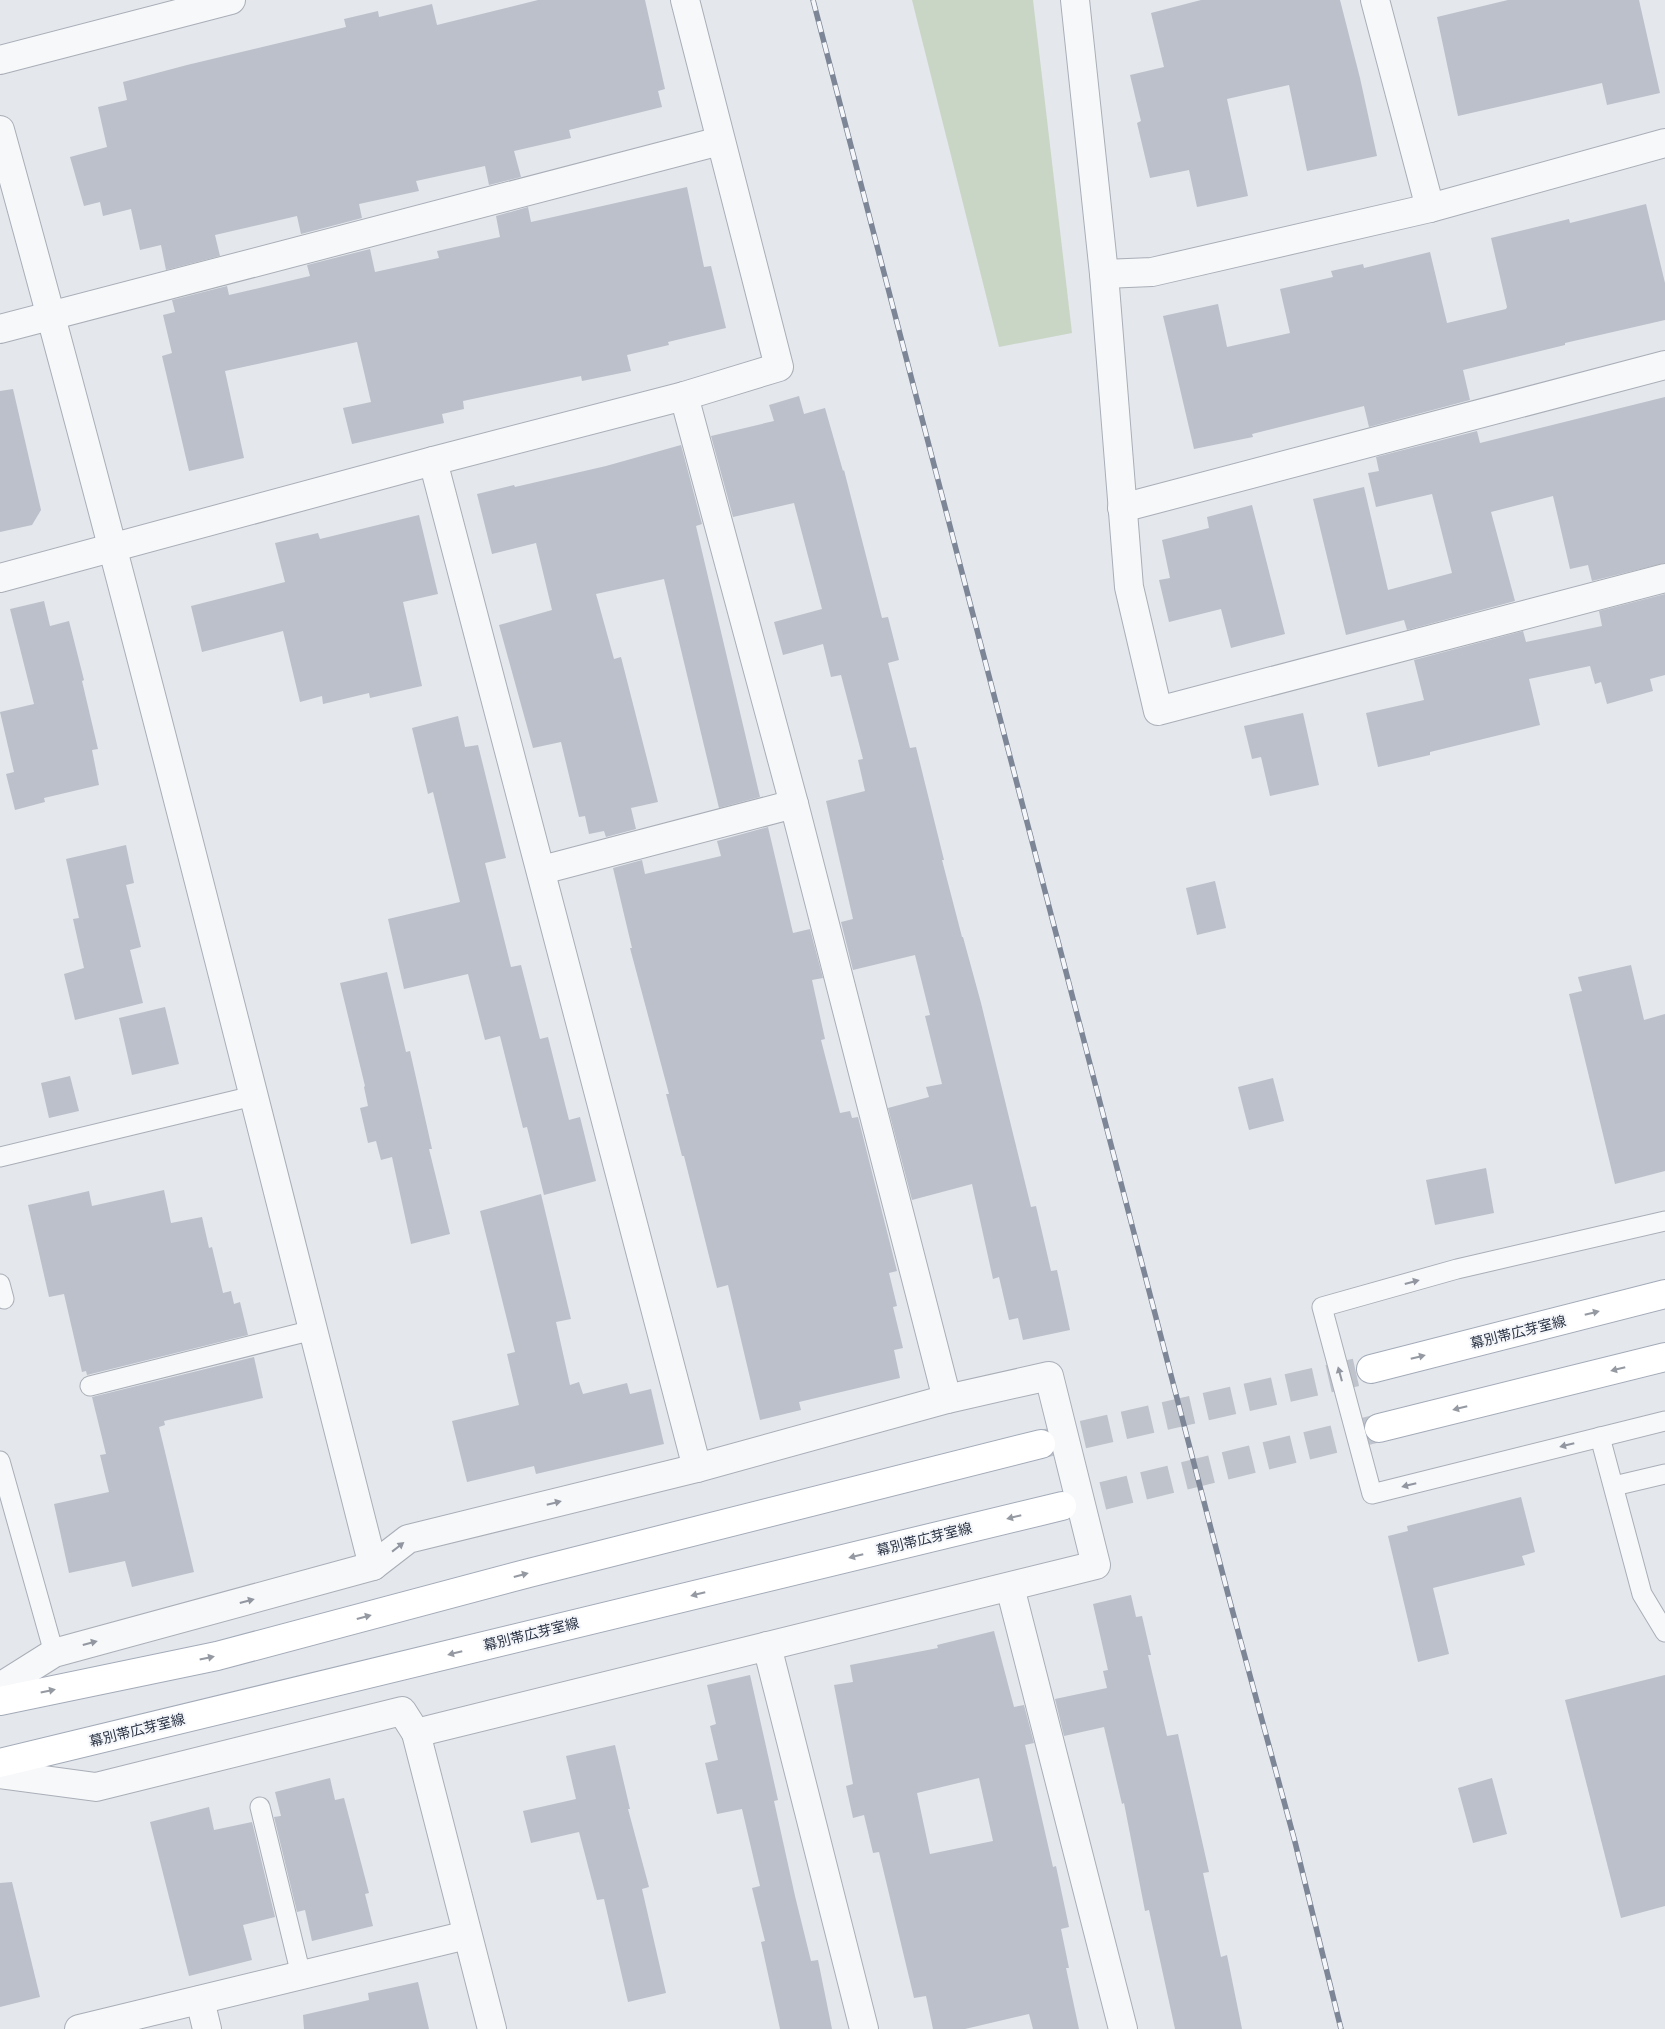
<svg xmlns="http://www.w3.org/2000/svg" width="1665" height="2029" font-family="'Fira Sans Condensed','Noto Sans JP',sans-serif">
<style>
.green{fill:#c9d6c5}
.building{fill:#bbc0ca;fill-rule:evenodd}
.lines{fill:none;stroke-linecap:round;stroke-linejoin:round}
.primary-tunnel{stroke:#bfc3cb;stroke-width:28;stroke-dasharray:28 14;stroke-linecap:butt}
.service-casing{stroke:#a9aeb7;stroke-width:21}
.minor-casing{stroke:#a9aeb7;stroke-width:30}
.primary-casing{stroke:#a3abb8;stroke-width:30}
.service{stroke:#f7f8fa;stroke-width:19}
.minor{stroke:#f7f8fa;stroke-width:28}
.primary{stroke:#fff;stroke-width:28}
.rail-casing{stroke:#7d8696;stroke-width:5.5}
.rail{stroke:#f4f6f9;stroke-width:4;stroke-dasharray:11;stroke-linecap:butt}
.oneway{fill:#9196a0}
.oneway2{fill:#959aa2}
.labels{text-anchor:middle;stroke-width:4;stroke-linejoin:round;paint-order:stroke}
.street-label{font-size:14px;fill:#2b3445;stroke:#f4f6f9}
</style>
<rect width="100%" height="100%" fill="#e4e7ec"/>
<polygon class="green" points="912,0 1033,0 1072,333 999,347"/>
<g class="building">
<polygon points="538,0 645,0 665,89 658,91 662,107 569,130 571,138 514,151 521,177 489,185 485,166 416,181 419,191 359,204 362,218 301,234 297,216 215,235 220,256 166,270 161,245 140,250 131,209 103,216 100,202 84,206 70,157 107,147 98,107 127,100 123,82 187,65 346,27 344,19 378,11 379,17 432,4 437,25"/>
<polygon points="1201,0 1340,0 1360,78 1377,156 1307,171 1289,85 1227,99 1248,196 1197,207 1189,170 1150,178 1137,123 1141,121 1130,75 1164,67 1151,13"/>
<polygon points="1508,0 1639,0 1660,93 1607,105 1602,83 1458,116 1437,17"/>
<polygon points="687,187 704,267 711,266 726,328 668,342 669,345 627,355 631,371 582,381 581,376 463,401 464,409 442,414 444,423 352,444 343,408 371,402 357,342 225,371 244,458 189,471 162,356 172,353 163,315 175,312 172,300 227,286 229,295 310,276 307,265 370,249 375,272 439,258 437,251 500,237 496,216 528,207 531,222"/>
<polygon points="1646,204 1665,283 1665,320 1565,343 1565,345 1463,370 1470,400 1369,427 1364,406 1252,434 1253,437 1194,449 1163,316 1218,304 1227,347 1290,333 1280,289 1333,277 1331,271 1363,264 1364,268 1430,252 1447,323 1506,309 1507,307 1491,238 1569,219 1570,223"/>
<polygon points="13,389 41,510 32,525 0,532 0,391"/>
<polygon points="799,396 804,414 825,408 843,471 844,470 882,618 888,617 899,660 888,663 910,748 916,747 944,860 942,860 962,937 963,937 981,1003 1031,1207 1036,1206 1051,1271 1057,1270 1070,1330 1023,1340 1018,1318 1009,1320 999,1277 993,1279 972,1184 912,1200 888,1108 929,1097 926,1087 942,1084 925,1016 930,1015 915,955 853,970 841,922 853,919 826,801 865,791 858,760 863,759 841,675 831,677 823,644 783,655 774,622 822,609 794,503 733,517 711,436 774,421 769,405"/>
<polygon points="1665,397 1665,563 1592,581 1588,565 1570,569 1553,496 1491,512 1515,601 1407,630 1404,620 1346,635 1313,499 1364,487 1388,590 1452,573 1432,494 1376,507 1368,473 1379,471 1376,457 1477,431 1480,443"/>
<polygon points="681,445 702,524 696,526 760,797 719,808 664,579 596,594 614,659 621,657 658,802 631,808 636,829 606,837 604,831 589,834 585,816 579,817 561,742 533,748 499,625 552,610 536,543 492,554 477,494 514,485 515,487 606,466"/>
<polygon points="1252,505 1285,634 1231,648 1221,609 1169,622 1159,580 1170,578 1162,540 1209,528 1207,517"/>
<polygon points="419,515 438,594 403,602 422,686 370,698 369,693 323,704 322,696 300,702 283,631 202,652 191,606 285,582 275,543 318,533 320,539"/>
<polygon points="1665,594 1665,675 1650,679 1653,691 1607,704 1601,682 1595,684 1590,666 1529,679 1540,725 1430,752 1430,755 1378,767 1366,713 1424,700 1414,660 1523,631 1526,642 1602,626 1599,611"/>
<polygon points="44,601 50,626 69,621 84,680 82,681 98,749 92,750 99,785 44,798 45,802 15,810 6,774 14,772 0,712 34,704 10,609"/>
<polygon points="1303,713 1319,785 1270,796 1261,757 1252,759 1244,726"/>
<polygon points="458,716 465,747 478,745 506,858 485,863 511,967 521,965 540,1039 548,1037 569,1120 580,1117 596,1181 544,1195 527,1127 523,1128 500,1036 485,1040 468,974 404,989 388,919 460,902 433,792 428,794 412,728"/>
<polygon points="768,827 793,933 810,929 823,978 812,980 825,1039 821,1040 840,1113 850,1111 852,1118 858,1117 897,1271 889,1273 897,1306 893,1307 903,1348 894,1350 900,1378 799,1402 801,1410 760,1420 728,1285 717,1288 684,1156 682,1156 666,1094 669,1094 630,948 632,948 613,868 642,860 645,874 721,856 717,841"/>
<polygon points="126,845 134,883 126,885 141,947 130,950 143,1003 75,1020 64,974 84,968 73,919 79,918 66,859"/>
<polygon points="1215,881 1226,928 1197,935 1186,888"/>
<polygon points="1631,965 1644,1020 1665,1014 1665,1171 1615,1184 1569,994 1582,991 1578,977"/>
<polygon points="387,972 406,1052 410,1051 432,1149 429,1149 450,1234 411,1244 392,1157 381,1160 376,1141 368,1143 360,1108 368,1106 364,1087 365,1086 340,983"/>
<polygon points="165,1007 179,1064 132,1075 119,1018"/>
<polygon points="70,1076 79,1111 49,1118 41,1083"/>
<polygon points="1273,1078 1284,1121 1249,1130 1238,1087"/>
<polygon points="1486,1168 1494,1213 1435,1225 1426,1180"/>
<polygon points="164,1190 171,1223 202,1217 209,1248 212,1247 223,1293 231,1291 234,1304 240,1302 248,1335 87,1375 86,1371 82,1372 64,1294 49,1297 28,1205 89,1191 92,1206"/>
<polygon points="541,1194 571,1319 556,1322 570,1385 579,1382 583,1394 627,1383 630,1394 651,1389 664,1444 536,1474 534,1466 467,1482 452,1421 519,1405 507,1354 515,1352 480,1211"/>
<polygon points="254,1357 263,1398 164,1421 165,1425 159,1427 194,1572 132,1587 125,1561 69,1573 54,1504 109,1492 100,1455 106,1454 92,1397"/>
<polygon points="1521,1497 1535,1552 1522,1556 1525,1565 1433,1588 1449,1654 1418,1662 1388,1536 1408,1531 1407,1526"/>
<polygon points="1131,1595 1136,1617 1142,1616 1151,1655 1148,1655 1167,1736 1178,1734 1209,1872 1203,1873 1221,1957 1227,1955 1242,2029 1175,2029 1149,1910 1145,1911 1124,1803 1122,1804 1104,1727 1064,1736 1055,1699 1107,1688 1103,1671 1108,1670 1093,1604"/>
<path d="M994 1631 1014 1707 1024 1705 1034 1743 1025 1745 1053 1867 1056 1866 1069 1927 1061 1929 1069 1968H1066L1079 2029H1033L1029 2014 965 2029H933L926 1996 914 1998 879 1852 873 1853 864 1815 853 1818 846 1786 853 1784 834 1685 853 1682 850 1665 938 1648 937 1645ZM979 1778 993 1841 930 1854 917 1793Z"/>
<polygon points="750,1675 778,1800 774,1801 795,1896 811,1961 818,1960 832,2029 780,2029 761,1942 765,1941 752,1888 760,1886 742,1809 717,1814 705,1763 718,1760 710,1726 716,1724 707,1685"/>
<polygon points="1665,1675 1665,1906 1621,1918 1565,1700"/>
<polygon points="615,1745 630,1809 628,1809 649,1887 642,1889 666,1993 628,2002 604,1899 597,1900 579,1832 531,1843 523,1811 576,1799 566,1756"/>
<polygon points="330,1778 335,1800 344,1798 369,1893 365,1894 373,1926 312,1941 305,1910 297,1912 274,1817 281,1816 275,1792"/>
<polygon points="1492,1778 1507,1834 1473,1843 1458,1788"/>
<polygon points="209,1807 214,1830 252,1822 275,1917 243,1925 252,1960 189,1976 150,1822"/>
<polygon points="12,1882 40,1997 0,2007 0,1883"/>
<polygon points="418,1982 429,2029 304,2029 303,2015 369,2000 368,1993"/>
</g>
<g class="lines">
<g class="primary-tunnel">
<polyline points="1042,1444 1371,1369"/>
<polyline points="1062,1506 1379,1428"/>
</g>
<g class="service-casing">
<g id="service">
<polyline points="0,1157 253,1096"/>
<polyline points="1665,1221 1457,1269 1322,1307 1372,1494 1665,1421"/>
<polyline points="0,1284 4,1299"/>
<polyline points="90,1386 313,1330"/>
<polyline points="1600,1437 1642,1594 1665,1632"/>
<polyline points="0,1461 54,1653"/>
<polyline points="1614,1486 1665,1474"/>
<polyline points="260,1807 301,1975"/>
</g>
</g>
<g class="minor-casing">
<g id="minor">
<polyline points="1075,0 1104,274 1129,587 1158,711 1665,578"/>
<polyline points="1375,0 1430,208"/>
<polyline points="0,60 231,0"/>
<path d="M0 130C132 607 251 1087 373 1566"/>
<polyline points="1104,274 1152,272 1430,208 1665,143"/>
<polyline points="0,329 720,141"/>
<polyline points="684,396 794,804 947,1399"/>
<polyline points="433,461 697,1468"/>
<polyline points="1122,508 1665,365"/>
<polyline points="0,578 433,461 684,396 779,367 685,0"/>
<polyline points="542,870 794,804"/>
<polyline points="1010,1587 1123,2029"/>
<polyline points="767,1646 864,2029"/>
<polyline points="0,1687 54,1653 373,1566 408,1539 697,1468 947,1399 1049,1376 1096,1565 416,1733 402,1711 96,1787 0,1774"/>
<polyline points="416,1733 492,2029"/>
<polyline points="200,2000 207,2029"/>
<polyline points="79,2029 467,1935"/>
</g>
</g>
<g class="primary-casing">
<g id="primary">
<polyline points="1371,1369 1665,1294"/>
<polyline points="1379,1428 1665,1357"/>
<polyline points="0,1701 217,1656 529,1573 1041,1444"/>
<polyline points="0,1763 1062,1506"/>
</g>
</g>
<use href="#service" class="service"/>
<use href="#minor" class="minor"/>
<use href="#primary" class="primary"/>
<g class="rail-casing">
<polyline id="rail" points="813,0 1229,1598 1295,1842 1341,2029"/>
</g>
<use href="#rail" class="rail"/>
</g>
<defs><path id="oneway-solid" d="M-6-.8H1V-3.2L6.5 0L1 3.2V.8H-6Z" transform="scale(1.25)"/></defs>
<g class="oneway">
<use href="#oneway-solid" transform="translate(1412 1282) rotate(-15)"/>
<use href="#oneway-solid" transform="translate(1340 1374) rotate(-105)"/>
<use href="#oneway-solid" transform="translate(1567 1445) rotate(166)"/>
<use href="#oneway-solid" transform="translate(1409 1485) rotate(166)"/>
<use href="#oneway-solid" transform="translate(554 1503) rotate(-14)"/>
<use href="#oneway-solid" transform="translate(398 1547) rotate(-38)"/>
<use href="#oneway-solid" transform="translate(247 1601) rotate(-15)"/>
<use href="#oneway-solid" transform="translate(90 1643) rotate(-15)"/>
</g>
<g class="oneway2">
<use href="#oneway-solid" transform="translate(1592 1313) rotate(-14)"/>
<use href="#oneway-solid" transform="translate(1418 1357) rotate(-14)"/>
<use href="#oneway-solid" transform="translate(1618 1369) rotate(166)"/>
<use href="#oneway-solid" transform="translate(1460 1408) rotate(166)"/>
<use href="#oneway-solid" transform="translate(1014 1517) rotate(166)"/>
<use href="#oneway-solid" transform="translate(856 1556) rotate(166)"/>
<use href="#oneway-solid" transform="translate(521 1575) rotate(-15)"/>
<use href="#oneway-solid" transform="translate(698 1594) rotate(166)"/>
<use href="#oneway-solid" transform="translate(364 1617) rotate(-15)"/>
<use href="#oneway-solid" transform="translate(455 1653) rotate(166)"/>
<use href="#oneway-solid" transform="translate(207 1658) rotate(-12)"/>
<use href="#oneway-solid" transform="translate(48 1691) rotate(-12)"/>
</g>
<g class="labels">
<g class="street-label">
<text transform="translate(1518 1332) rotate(-14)" y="5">幕別帯広芽室線</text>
<text transform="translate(924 1539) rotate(-14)" y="5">幕別帯広芽室線</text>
<text transform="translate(531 1634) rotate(-14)" y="5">幕別帯広芽室線</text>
<text transform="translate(137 1730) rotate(-14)" y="5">幕別帯広芽室線</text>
</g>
</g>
</svg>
